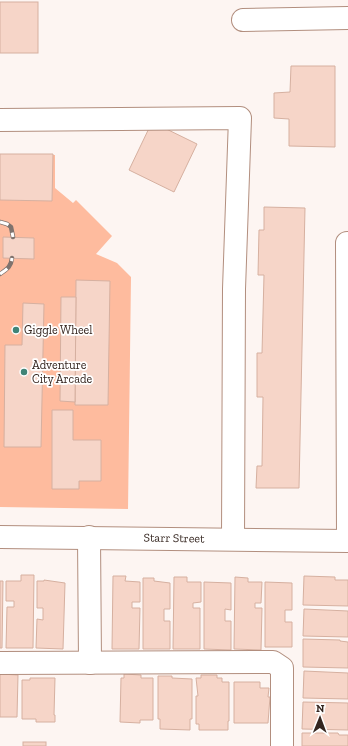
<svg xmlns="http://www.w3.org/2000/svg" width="348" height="746" font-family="'Zilla Slab',serif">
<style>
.green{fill:#febb9e}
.building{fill:#f6d5c8;stroke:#d6b0a0}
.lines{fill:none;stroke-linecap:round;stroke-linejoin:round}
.minor-casing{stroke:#b28e7e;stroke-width:24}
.minor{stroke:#fff;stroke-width:22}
.rail-casing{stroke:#7f736e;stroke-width:4.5}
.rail{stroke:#fff;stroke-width:3;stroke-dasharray:9;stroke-linecap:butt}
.poi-dot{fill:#408477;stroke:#fff;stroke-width:1.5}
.labels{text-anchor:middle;stroke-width:3.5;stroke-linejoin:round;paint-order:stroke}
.poi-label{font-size:12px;fill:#34251f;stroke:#fff;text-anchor:start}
.street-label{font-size:12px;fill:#34251f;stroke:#fff}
</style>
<rect width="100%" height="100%" fill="#fdf5f2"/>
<polygon class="green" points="0,154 55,155 55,188 73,203 76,200 112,236 96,254 117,263 131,277 128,509 0,507"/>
<g class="building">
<rect x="0" y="2" width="38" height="51"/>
<polygon points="291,66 335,66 335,147 289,146 289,119 274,118 274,93 290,92"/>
<polygon points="152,122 197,144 174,192 129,170"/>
<polygon points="0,154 53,154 52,201 0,200"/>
<polygon points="264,207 305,208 299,488 256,488 257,466 262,466 263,397 257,397 257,353 262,353 264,275 258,275 259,230 264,230"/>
<polygon points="3,237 34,238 34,259 3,258"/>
<polygon points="76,280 110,281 108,405 75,405"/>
<polygon points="61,297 76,297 75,402 60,401"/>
<polygon points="23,303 44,304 41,447 4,447 5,345 22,345"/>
<polygon points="52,410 73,410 73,440 101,440 101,481 79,481 79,489 52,489"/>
<polygon points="21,575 34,575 33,648 6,648 7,607 14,607 14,601 6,601 6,581 21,581"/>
<polygon points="113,576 126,576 125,581 140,582 140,602 132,602 132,608 140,608 139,649 112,649"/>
<polygon points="304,576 335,577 335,580 348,580 348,606 303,605"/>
<polygon points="174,577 187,577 187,582 201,582 201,602 193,603 193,608 200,608 200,649 173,649"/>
<polygon points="235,577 248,578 248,582 262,582 261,603 255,603 255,608 262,608 261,650 234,649"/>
<polygon points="143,578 154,578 154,581 170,583 170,609 164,609 164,621 170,621 170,649 143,649"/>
<polygon points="44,580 65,583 63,649 36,648 37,619 43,620 43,608 37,608 37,581 44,581"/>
<polygon points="0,581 3,581 2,648 0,648"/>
<polygon points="204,582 231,583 231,610 225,609 225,621 231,621 231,650 204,649"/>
<polygon points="265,582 292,583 292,610 285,610 285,622 292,622 292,647 265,647"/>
<polygon points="304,609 348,611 348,637 303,636"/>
<polygon points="303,639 340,640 340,641 348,642 348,668 303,667"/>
<polygon points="304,671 348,673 348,699 303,698"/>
<polygon points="0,674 18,675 17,717 0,717"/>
<polygon points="124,674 141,675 141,678 153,678 153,720 140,720 140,723 120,722 121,678 124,678"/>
<polygon points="201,675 217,675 217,678 222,678 222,682 229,682 229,721 228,721 228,730 199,730 199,724 196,724 196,696 198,696 196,678 201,678"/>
<polygon points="158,676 172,676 172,678 192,679 192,719 190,719 190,730 160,729 160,719 158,719"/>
<polygon points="30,678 55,678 54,715 55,715 55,722 36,722 36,719 22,719 22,680 30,680"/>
<polygon points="234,682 260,682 260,688 269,688 268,697 270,697 268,723 234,723"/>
<polygon points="303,702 348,703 348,730 302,729"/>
<polygon points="302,733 338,733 339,735 348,735 348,746 302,746"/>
<rect x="23" y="742" width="23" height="4"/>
</g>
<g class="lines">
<g class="minor-casing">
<g id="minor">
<polyline points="243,20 348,18"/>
<polyline points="0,120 240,118 234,289 233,539"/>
<polyline points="347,243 348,536"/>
<polyline points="0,537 348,541"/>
<polyline points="89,537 90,663"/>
<polyline points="0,663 273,662 282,668 282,746"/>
</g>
</g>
<use href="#minor" class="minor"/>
<g class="rail-casing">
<g id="rail">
<polyline points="0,222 7,224 11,227 13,237"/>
<path d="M0 274C7 269 11 267 12 258"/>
</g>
</g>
<use href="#rail" class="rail"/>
</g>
<g class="poi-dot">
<circle cx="16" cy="330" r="4"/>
<circle cx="24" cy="372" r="4"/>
</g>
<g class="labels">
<g class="poi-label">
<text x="24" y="334">Giggle Wheel</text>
<text x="32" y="369">Adventure<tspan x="32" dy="14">City Arcade</tspan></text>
</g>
<g class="street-label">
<text transform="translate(174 538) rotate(1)" y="4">Starr Street</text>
</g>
</g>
<g transform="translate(320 718) rotate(1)" stroke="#ffffff" stroke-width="3" paint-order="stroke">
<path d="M0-3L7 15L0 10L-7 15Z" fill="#34251f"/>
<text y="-6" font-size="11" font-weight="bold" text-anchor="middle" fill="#34251f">N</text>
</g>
</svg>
